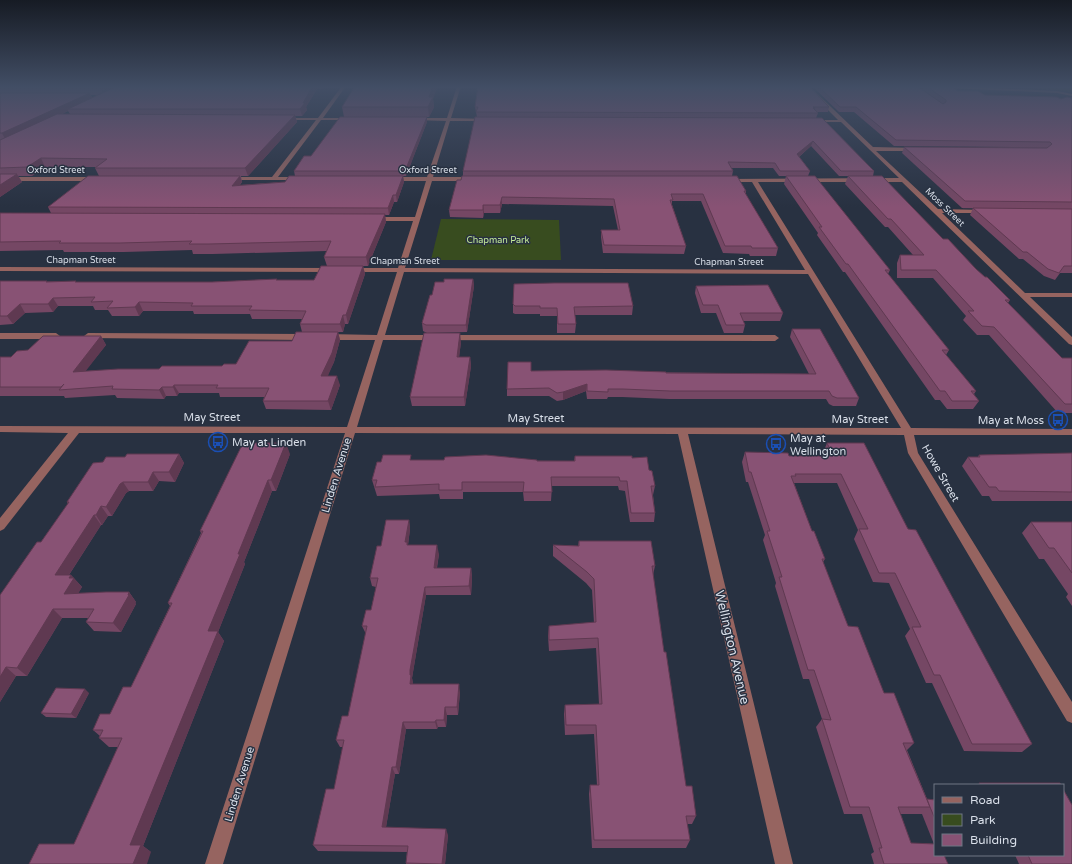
<svg xmlns="http://www.w3.org/2000/svg" width="1072" height="864" font-family="'Varela Round',sans-serif">
<style>
.green{fill:#384c1f}
.lines{fill:none;stroke-linecap:round;stroke-linejoin:round}
.minor{fill:#966460;fill-rule:evenodd}
.wall{fill:#754764;fill-rule:evenodd}
.shaded-wall{fill:#5f3951}
.building{fill:#885274;stroke:#5f3951}
.labels{text-anchor:middle;stroke-width:3;stroke-linejoin:round;paint-order:stroke}
.far-street-label{font-size:9px;fill:#d9dfe9;stroke:#283141}
.far-park-label{font-size:9px;fill:#c6ed99;stroke:#283141}
.street-label{font-size:11px;fill:#d9dfe9;stroke:#283141}
.poi-label{font-size:11px;fill:#d9dfe9;stroke:#283141;text-anchor:start}
.near-street-label{font-size:13px;fill:#d9dfe9;stroke:#283141}
</style>
<rect width="100%" height="100%" fill="#283141"/>
<g class="green">
<polygon points="986,86 1072,86 1072,92 1045,89"/>
<polygon points="441,219 559,220 561,260 431,260"/>
</g>
<g class="lines">
<g class="minor">
<polygon points="342,86 346,86 323,118 352,118 354,119 352,120 321,120 278,177 300,177 302,178 302,180 226,180 225,179 228,177 272,177 316,120 282,120 280,118 318,118"/>
<path d="M457 86H461L451 118 488 119 490 120 488 121H450L433 177H474L477 179 474 181H432L405 268 805 270 752 182H726L724 181V179L899 178 841 122H810L812 120H838L804 86H809L873 147 918 148V150L916 151H876L938 209 986 210V212L984 213H942L1025 293H1072V297H1030L1072 337V345L1069 344 902 182H758L911 428 1072 429V435H914L918 453 1072 702V723L1067 721 908 453 904 435 688 434 793 864H775L678 434 355 433 223 864H205L345 433H79L4 529 0 531V518L68 433 0 432V426L347 427 375 340H326L322 337 326 334 377 335 397 272H352L348 270 352 268H398L413 221H372L369 219 372 217H415L426 181H390L387 179 390 177H427L446 121 414 120 412 119 414 118H447ZM404 272 808 274 901 428 357 427 383 340 775 341 779 338 775 335H385Z"/>
<polygon points="905,86 949,86 1057,91 1072,94 1072,96 1057,93"/>
<polygon points="0,177 98,177 101,179 98,181 0,181"/>
<polygon points="0,267 332,268 336,270 332,272 0,271"/>
<polygon points="0,333 56,333 60,336 56,339 0,339"/>
<polygon points="88,333 306,334 310,337 306,340 85,338 84,336"/>
</g>
</g>
<g class="wall">
<path d="M0 86H325L323 89H317L306 107 307 110 302 116H295L297 122 248 176H241L242 182 240 185 285 182 295 176 294 171 311 156 408 117H344L342 107 433 99 434 107 429 117H427V122L406 176H403L404 182 397 202H394L389 215H385L386 222 368 266H363L365 274 348 324H345L343 332H338L340 340 334 362 327 376 340 385 331 410 266 409 263 401 264 397H220L219 393H179L177 396H166L164 399 117 398 115 395 65 398 64 396H0V357H11L28 350 101 336 106 345 85 371 156 369 222 366 236 364 292 341 302 332 300 324 302 319H252L250 314H194L193 311H143L139 316H112L108 310H95L93 306H58L53 312 25 313 13 324 0 325V281L77 282H212L277 279V280H314L327 266 324 257 327 251 213 254H193L192 250 124 252H64L63 250 0 251V213H51L48 207 99 176 95 168 96 167H45L32 176H18L22 182 0 197V140H1H0ZM91 95H99L92 98ZM68 111 70 114H62Z"/>
<polygon points="812,86 917,86 922,90 923,86 951,86 958,91 985,95 1061,99 1072,98 1072,273 1060,273 1055,280 1044,276 1023,259 1019,259 970,215 973,208 1070,209 962,208 902,153 904,147 1011,147 894,146 854,112 839,112"/>
<polygon points="475,107 829,107 828,112 817,112 818,113 816,118 874,171 873,176 1010,300 1008,303 1062,358 1072,358 1072,413 1058,413 989,335 977,335 963,320 966,316 933,278 897,278 897,263 900,255 913,255 888,227 885,227 845,184 848,176 839,176 811,146 799,157 810,171 808,176 890,270 888,274 949,350 946,355 976,391 974,394 979,401 973,409 947,409 940,400 935,400 845,272 843,272 817,235 818,233 784,184 786,176 779,176 773,168 732,168 733,171 732,176 746,191 746,195 778,248 776,256 750,256 749,254 723,253 701,201 672,201 672,205 686,246 684,254 603,253 601,237 601,230 618,230 613,206 502,204 500,213 484,213 483,218 450,217 449,210 461,180 463,176 463,171 477,117"/>
<polygon points="473,279 474,286 467,332 427,333 423,331 422,323 432,295 444,282"/>
<polygon points="696,286 783,313 780,321 743,321 745,325 743,333 724,333 716,313 701,313 695,293"/>
<polygon points="513,304 633,306 632,315 575,315 576,324 575,333 557,333 557,316 540,316 540,314 515,314 513,313"/>
<polygon points="792,329 859,398 856,406 833,406 829,404 826,399 669,399 622,397 608,397 607,399 587,399 586,391 563,400 557,401 549,396 507,396 507,389 531,371 809,374 790,337"/>
<polygon points="461,342 459,357 470,357 471,366 465,406 412,406 410,397"/>
<path d="M827 443 908 529 1032 744 1022 752 964 751 932 683H926L905 636 910 629 889 583 873 582 854 539 858 530 837 483H794L812 531 825 559 823 562 848 626 884 693 914 743 907 750 927 799 935 800V855L948 864H874L871 854 874 852 862 814H844L816 727 822 719 809 679H803L775 586 776 583 763 540 765 535 748 482H746L742 462 745 452 789 456H824L823 453ZM900 814H922L934 844 911 843Z"/>
<polygon points="1072,453 1072,501 992,501 989,496 982,496 962,466 968,457 978,457 979,455"/>
<polygon points="179,454 184,463 175,482 159,481 153,491 129,491 126,493 112,516 108,516 102,525 101,525 69,575 71,575 82,587 78,593 129,592 136,602 135,603 136,604 121,632 94,631 86,622 88,618 62,618 27,676 16,676 0,702 0,595 41,542 68,504 67,502 103,462 125,457"/>
<polygon points="290,454 276,491 272,491 244,562 245,564 218,632 224,641 143,846 151,852 74,844 118,747 109,747 99,738 100,736 93,730 110,714 131,687 170,606 168,603 201,533 200,531"/>
<polygon points="575,456 632,458 649,470 655,486 653,495 655,513 654,522 630,522 625,491 619,490 618,486 552,486 551,501 524,501 523,492 463,492 463,499 440,499 439,494 377,496 372,480 381,462 412,460 574,461"/>
<polygon points="409,520 410,529 408,545 439,554 437,568 471,568 472,577 471,595 426,595 412,678 413,684 460,692 458,715 447,715 446,727 438,727 437,729 406,729 399,774 395,774 386,827 448,835 445,864 406,864 407,852 318,851 313,845 334,789 343,747 340,747 336,740 348,716 366,634 362,626 371,610 376,587 372,586 370,578 381,546"/>
<polygon points="1031,522 1072,522 1072,606 1066,597 1068,594 1044,559 1039,559 1022,533"/>
<polygon points="579,541 655,566 653,575 664,652 686,786 696,816 692,824 687,824 690,840 686,848 592,848 589,794 590,785 597,785 594,734 565,735 564,714 565,705 599,704 596,648 549,651 548,636 549,626 594,623 592,590 586,583 553,556 553,545 578,546"/>
<polygon points="89,693 76,718 46,717 41,713"/>
<polygon points="1015,855 1063,855 1072,864 1019,864"/>
</g>
<g class="shaded-wall">
<polygon points="103,86 121,86 103,94 101,88"/>
<polygon points="313,86 317,86 317,89 306,107 307,110 302,116 300,109 303,103"/>
<polygon points="433,86 438,86 433,99 434,107 429,117 428,107 429,97"/>
<polygon points="90,93 93,100 68,109 68,111 6,141 2,133"/>
<polygon points="295,115 297,122 248,176 245,168"/>
<polygon points="427,117 427,122 406,176 405,171"/>
<polygon points="813,141 811,146 795,160 797,154"/>
<polygon points="41,158 45,167 32,176 27,167"/>
<polygon points="17,174 22,182 0,197 0,185"/>
<polygon points="240,176 242,182 234,192 232,186"/>
<polygon points="403,176 404,182 397,202 396,195"/>
<polygon points="393,195 394,202 389,215 388,208"/>
<polygon points="502,197 502,204 500,213 500,205"/>
<polygon points="483,205 484,213 483,218"/>
<polygon points="385,214 386,222 368,266 366,257"/>
<polygon points="363,266 365,274 348,324 346,315"/>
<polygon points="473,279 474,286 467,332 466,325"/>
<polygon points="53,298 58,306 53,312 48,304"/>
<polygon points="139,302 143,311 139,316 135,307"/>
<polygon points="20,304 25,313 13,324 7,316"/>
<polygon points="343,315 345,324 343,332 340,324"/>
<polygon points="338,332 340,340 334,362 324,385 321,376"/>
<polygon points="460,333 461,342 458,366 457,357"/>
<polygon points="101,336 106,345 78,381 73,372"/>
<polygon points="470,357 471,366 465,406 464,397"/>
<polygon points="337,376 340,385 331,410 328,401"/>
<polygon points="587,384 586,391 563,400 563,392"/>
<polygon points="174,385 179,393 177,396 173,387"/>
<polygon points="162,387 166,396 164,399 159,390"/>
<polygon points="286,443 290,454 276,491 271,480"/>
<polygon points="179,454 184,463 175,482 169,472"/>
<polygon points="153,472 159,481 153,491 148,482"/>
<polygon points="268,480 272,491 244,562 245,564 218,632 224,641 143,846 151,852 147,864 133,864 130,845 208,631 238,554"/>
<polygon points="123,482 129,491 126,493 112,516 106,507 120,484"/>
<polygon points="101,506 108,516 102,525 96,515"/>
<polygon points="94,515 101,525 63,584 55,575"/>
<polygon points="409,520 410,529 408,545 409,551 405,542"/>
<polygon points="437,545 439,554 435,577 434,568"/>
<polygon points="471,568 472,577 471,595 469,586"/>
<polygon points="71,575 82,587 73,603 64,594 69,578"/>
<polygon points="425,587 426,595 412,678 413,683 412,692 410,684 410,670"/>
<polygon points="129,592 136,602 135,603 136,604 121,632 113,623"/>
<polygon points="53,609 62,618 27,676 17,668"/>
<polygon points="6,667 16,676 0,702 0,677"/>
<polygon points="459,684 460,692 458,715 457,707"/>
<polygon points="85,689 89,693 76,718 71,714"/>
<polygon points="445,707 447,715 446,727 444,720"/>
<polygon points="436,720 438,727 437,729 435,722"/>
<polygon points="403,722 406,729 399,774 396,767"/>
<polygon points="392,767 395,774 385,833 382,827"/>
<polygon points="446,829 448,835 445,864 442,864"/>
</g>
<g class="building">
<polygon points="0,86 103,86 101,88 0,88"/>
<polygon points="117,86 313,86 303,103 305,103 300,109 68,109"/>
<polygon points="355,86 433,86 429,97 433,97 428,107 342,107"/>
<polygon points="478,86 809,86 829,107 813,107 815,108 813,108 818,113 476,112 478,107 475,107"/>
<polygon points="818,86 917,86 943,104 946,102 946,100 926,86 951,86 958,91 978,91 985,95 1057,97 1061,99 1067,97 1072,98 1072,202 965,201 904,147 1047,148 1052,144 1050,142 896,140 856,107 840,107"/>
<polygon points="0,93 90,93 2,133 0,133"/>
<polygon points="57,114 295,115 245,168 95,168 107,159 41,158 27,167 0,168 0,140"/>
<polygon points="340,117 427,117 405,171 294,171 304,156 311,156"/>
<polygon points="475,117 822,118 874,171 841,171 813,141 797,154 810,171 780,171 775,163 728,162 733,171 463,171"/>
<polygon points="0,174 17,174 0,185"/>
<polygon points="88,176 240,176 232,186 285,182 289,176 403,176 396,195 393,195 388,208 48,207"/>
<polygon points="462,176 737,176 746,191 744,191 778,248 752,248 751,246 725,246 703,194 671,194 673,200 670,200 686,246 604,245 601,230 620,230 614,199 502,197 500,205 483,205 483,210 449,210 457,180 461,180"/>
<polygon points="786,176 815,176 890,270 885,270 949,350 942,350 976,391 971,391 979,401 952,401 945,391 940,391 848,264 846,264 819,227 822,227"/>
<polygon points="848,176 882,176 943,239 948,239 976,269 985,277 987,277 1010,300 1005,300 1062,358 1072,358 1072,404 1065,404 994,327 982,326 968,311 974,311 936,270 901,270 900,255 924,255 891,219 888,219"/>
<polygon points="973,208 1072,209 1072,266 1064,266 1059,273 1048,269 1027,252 1023,252"/>
<polygon points="0,213 385,214 366,257 324,257 331,241 209,244 189,244 192,241 120,243 59,243 61,241 0,242"/>
<polygon points="321,266 363,266 346,315 343,315 340,324 300,324 306,311 249,310 252,306 191,306 193,303 139,302 135,307 107,308 113,301 91,302 95,297 53,298 48,304 20,304 7,316 0,316 0,281 47,281 46,282 76,281 75,282 212,282 277,279 276,280 314,280"/>
<polygon points="444,279 473,279 466,325 426,325 422,323 430,295 432,295 435,282 444,282"/>
<polygon points="554,283 628,283 633,306 574,307 576,324 558,324 557,308 540,308 540,306 515,306 513,304 514,284"/>
<polygon points="768,285 783,313 740,313 745,325 726,325 718,305 703,305 696,286"/>
<polygon points="792,329 820,329 859,398 837,398 832,396 829,391 670,391 623,389 608,389 608,392 587,391 587,384 563,392 557,393 549,388 507,389 508,362 531,362 531,371 606,370 666,372 666,373 816,374"/>
<polygon points="296,332 338,332 332,353 321,376 337,376 328,401 263,401 269,388 216,388 218,385 174,385 173,387 162,387 159,390 112,389 113,386 59,390 64,384 61,387 0,387 0,357 11,357 17,351 28,350 43,336 101,336 73,372 118,369 159,369 162,366 222,366 224,364 236,364 249,341 292,341"/>
<polygon points="424,333 460,333 457,357 470,357 464,397 410,397"/>
<polygon points="243,443 286,443 271,480 268,480 238,554 240,554 208,631 218,631 130,845 141,845 133,864 29,864 39,844 74,844 122,738 99,738 103,730 93,730 100,714 110,714 123,687 131,687 172,603 168,603 203,531 200,531"/>
<polygon points="827,443 864,443 908,529 916,530 1032,744 972,744 940,675 934,675 912,627 921,627 895,573 879,573 859,529 868,529 841,474 795,474 796,476 791,476 812,531 814,531 825,559 822,559 848,626 858,627 884,693 894,693 914,743 903,743 930,807 898,807 911,843 935,844 935,855 944,855 948,864 884,864 879,848 882,848 869,807 850,807 822,719 831,720 814,670 808,670 779,577 782,577 767,531 770,531 751,472 749,472 745,452 788,453 789,456 833,456"/>
<polygon points="1072,453 1072,492 999,491 996,487 989,487 968,457 980,457 979,455"/>
<polygon points="127,454 179,454 169,472 153,472 148,482 123,482 120,484 106,507 101,506 96,515 94,515 55,575 71,575 69,578 74,578 64,594 106,592 129,592 128,595 129,595 113,623 86,622 94,609 53,609 17,668 6,667 0,677 0,595 37,542 41,542 69,502 67,502 93,463 103,462 106,457 125,457"/>
<polygon points="383,455 411,455 410,460 444,460 445,457 486,455 537,460 537,461 575,461 575,456 632,456 632,458 647,457 649,470 652,471 655,486 651,486 655,513 631,513 627,481 620,481 619,477 551,477 552,492 523,492 524,482 462,482 462,490 439,490 439,484 375,487 377,480 372,480 377,462 381,462"/>
<polygon points="386,520 409,520 405,542 407,542 407,545 437,545 434,568 471,568 469,586 425,587 410,670 410,675 411,675 410,684 459,684 457,707 445,707 444,720 436,720 435,722 403,722 396,767 392,767 382,827 446,829 442,864 406,863 408,846 313,845 326,789 334,789 344,740 336,740 342,716 348,716 367,626 362,626 366,610 371,610 378,578 370,578 377,546 381,546"/>
<polygon points="1031,522 1072,522 1072,573 1054,548 1049,548"/>
<polygon points="579,541 651,541 655,566 652,566 664,652 666,652 686,786 692,786 696,816 686,816 690,840 594,840 590,785 599,785 596,725 566,725 565,705 602,704 598,638 549,640 549,626 596,622 594,579 587,572 553,545 579,546"/>
<polygon points="56,688 85,689 71,714 41,713"/>
<polygon points="979,783 1060,783 1061,785 980,785"/>
<polygon points="1063,789 1072,805 1072,864 1032,864 1028,855 1063,855"/>
<polygon points="927,799 935,800 935,819 930,807"/>
</g>
<linearGradient id="sky" x2="0" y2="1"><stop stop-color="#161b24"/><stop offset="0.42" stop-color="#424e65"/><stop offset="1" stop-color="#424e65" stop-opacity="0"/></linearGradient>
<rect width="1072" height="207" fill="url(#sky)"/>
<defs>
<g id="bus-ring" transform="scale(1)"><circle r="9.5" fill="#283141" stroke="#1a4fb4" stroke-width="1.5"/><path d="M-5-6H5V4H4V6H2V4H-2V6H-4V4H-5ZM-3.5-4V0h7V-4ZM-3.5 1.2v1.5H-2V1.2ZM2 1.2v1.5H3.5V1.2Z" fill="#1a4fb4"/></g>
</defs>
<g fill-rule="evenodd">
<use href="#bus-ring" x="1058" y="420"/>
<use href="#bus-ring" x="218" y="442"/>
<use href="#bus-ring" x="776" y="444"/>
</g>
<g class="labels">
<g class="far-street-label">
<text x="56" y="173">Oxford Street</text>
<text x="428" y="173">Oxford Street</text>
<text transform="translate(945 207) rotate(44)" y="3">Moss Street</text>
<text x="81" y="263">Chapman Street</text>
<text x="405" y="264">Chapman Street</text>
<text x="729" y="265">Chapman Street</text>
</g>
<g class="far-park-label">
<text x="498" y="243">Chapman Park</text>
</g>
<g class="street-label">
<text x="212" y="421">May Street</text>
<text x="536" y="422">May Street</text>
<text x="860" y="423">May Street</text>
<text transform="translate(941 473) rotate(60)" y="4">Howe Street</text>
<text transform="translate(336 475) rotate(-73)" y="4">Linden Avenue</text>
<text transform="translate(239 784) rotate(-73)" y="4">Linden Avenue</text>
</g>
<g class="poi-label">
<text x="1044" y="424" text-anchor="end">May at Moss</text>
<text x="790" y="442">May at<tspan x="790" dy="13">Wellington</tspan></text>
<text x="232" y="446">May at Linden</text>
</g>
<g class="near-street-label">
<text transform="translate(733 647) rotate(77)" y="5">Wellington Avenue</text>
</g>
</g>
<rect x="934" y="784" width="130" height="72" fill="#283141" stroke="#6f7784"/>
<rect x="942" y="797" width="20" height="6" fill="#966460" stroke="#6f7784"/>
<text x="970" y="804" font-size="12" fill="#d9dfe9">Road</text>
<rect x="942" y="814" width="20" height="12" fill="#384c1f" stroke="#6f7784"/>
<text x="970" y="824" font-size="12" fill="#d9dfe9">Park</text>
<rect x="942" y="834" width="20" height="12" fill="#885274" stroke="#6f7784"/>
<text x="970" y="844" font-size="12" fill="#d9dfe9">Building</text>
</svg>
